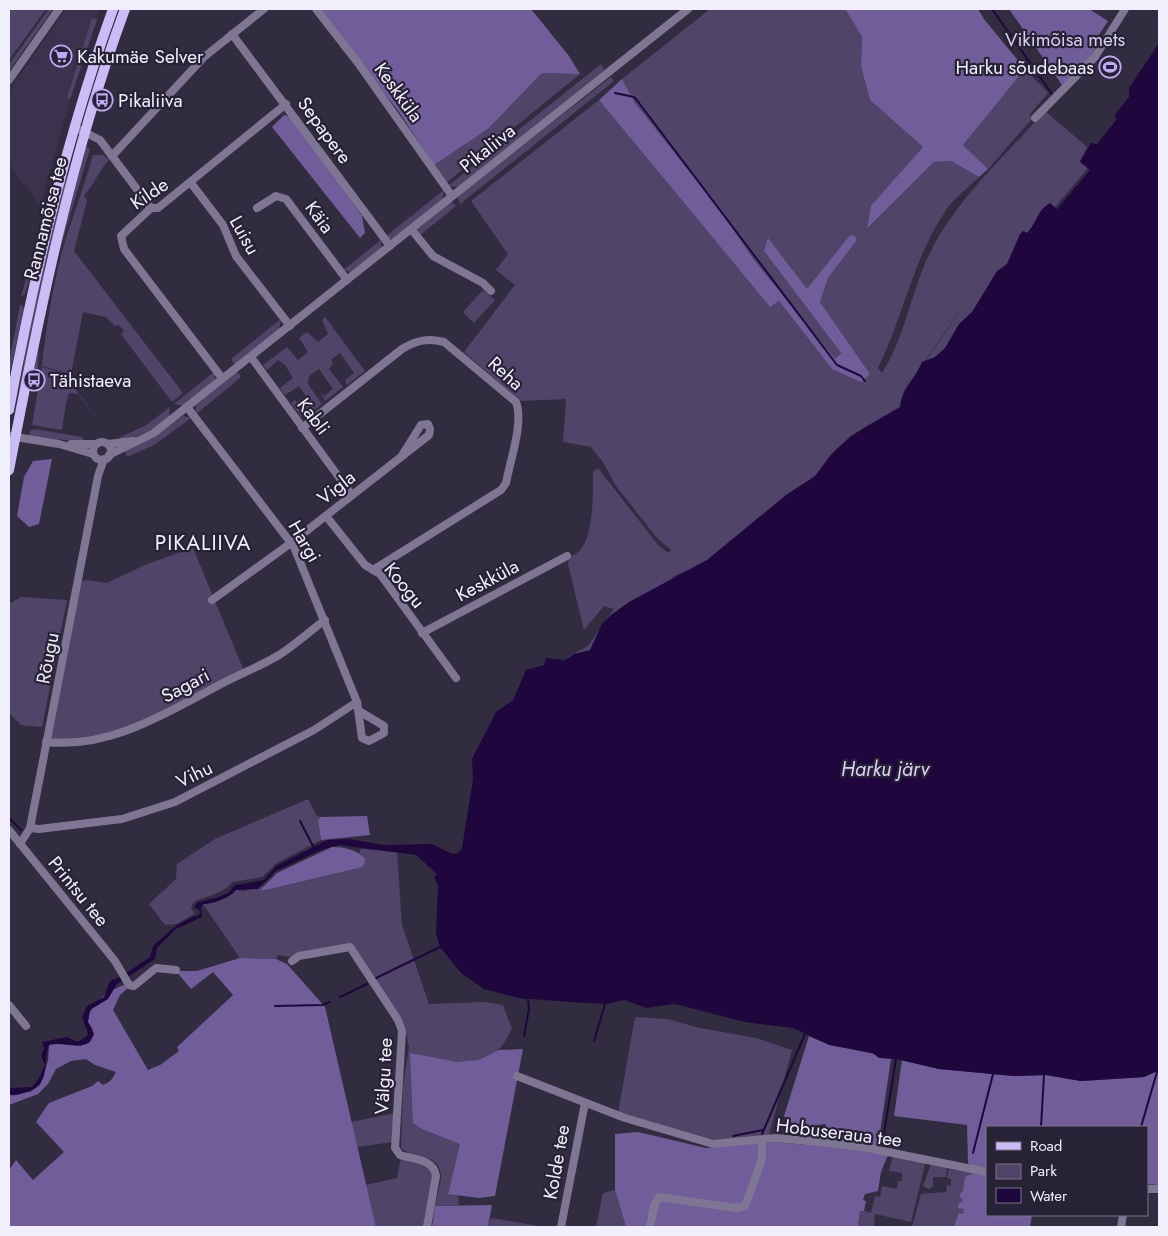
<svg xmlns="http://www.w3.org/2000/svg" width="1168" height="1236" font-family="Jost,sans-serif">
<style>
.built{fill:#3b334d}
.green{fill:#504569}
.forest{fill:#705d9a}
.water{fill:#1f073e}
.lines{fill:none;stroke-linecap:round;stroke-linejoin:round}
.stream{stroke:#1f073e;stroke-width:2}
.minor{stroke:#7e7692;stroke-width:8}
.major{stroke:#ccbcf6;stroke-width:10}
.labels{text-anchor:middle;stroke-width:4.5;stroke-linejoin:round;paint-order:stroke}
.park-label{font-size:19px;fill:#d9d0f4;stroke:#282236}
.poi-label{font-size:19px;fill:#f2effc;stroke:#282236;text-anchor:start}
.street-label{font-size:19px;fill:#f2effc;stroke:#282236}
.water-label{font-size:20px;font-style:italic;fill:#ddd3f7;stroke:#282236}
.quarter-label{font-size:21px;letter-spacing:1px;fill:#f2effc;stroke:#282236}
</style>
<rect width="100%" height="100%" fill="#322c40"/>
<polygon class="built" points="66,9 100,9 70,101 40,205 9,165 9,91"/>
<g class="green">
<polygon points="9,9 46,9 9,60"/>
<polygon points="49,9 53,9 9,71 9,64"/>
<path d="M710 9H845L862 37 861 68 870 100 923 147 872 206 868 229 934 162 951 161 979 177C968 188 954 198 946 210 912 261 904 315 878 368L882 373C906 336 911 289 932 249 957 199 1008 153 1045 111L1087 147 1080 161 1088 168 1055 207 1057 209 1027 233 1023 231 1035 259 902 409 905 391 980 282 903 392 900 407C874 422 844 436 826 461L844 445 770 525 677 577 689 569 672 577 677 582 620 642 570 661 568 657 588 646 614 609 604 606 584 630 568 564 569 558C572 555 579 553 581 549 594 533 593 492 593 472L598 468 658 545 668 553 671 550 657 538 616 486 603 462 591 447 563 442 566 399 521 401 464 352 515 285 496 270 508 254 471 201 599 100 770 307 779 301 832 369 870 374 820 302 828 278 857 240 850 235 807 290 764 251 841 353 835 360 754 260 721 211 635 103 622 79Z"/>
<polygon points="92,18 97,20 70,99 67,98"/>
<polygon points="601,64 604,70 458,187 448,186"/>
<polygon points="1025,69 1048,93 1030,114 1031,120 988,169 963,145"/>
<polygon points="542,73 580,74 446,183 434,165 488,129"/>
<polygon points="611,77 614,81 460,204 457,196"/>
<polygon points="86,146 90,149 56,263 39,345 38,368 35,368 35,353 57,252"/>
<path d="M93 155H103L109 160C98 171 94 186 84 195L87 201 74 251 183 393 172 402 121 334 124 331 119 325 115 326 106 317 83 312 71 374 42 366C47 319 56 264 72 220 79 198 87 177 93 155Z"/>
<polygon points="67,171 64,198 20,386 32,309"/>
<polygon points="444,190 442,200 395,238 389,240 385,237"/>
<polygon points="451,201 456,206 419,236 417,229"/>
<polygon points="47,202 48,207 25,294 21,297"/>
<polygon points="381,240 381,249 351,272 343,270"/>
<polygon points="483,290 495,300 474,323 463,312"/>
<polygon points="20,304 24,308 9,377 9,363"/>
<polygon points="325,317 365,371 347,385 345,380 354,373 340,353 331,360 333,363 329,369 343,387 325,401 320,391 324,396 333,389 319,369 309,376 308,384 322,404 308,415 305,412 301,414 302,418 291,403 295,400 297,402 306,396 299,386 285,395 280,388 293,378 285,365 278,360 267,370 263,365 287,347 298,360 308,352 299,338 307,332 318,342 328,334 322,320"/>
<polygon points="281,319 279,330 235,365 231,359"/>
<polygon points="42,367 71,375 72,385 103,425 78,394 69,393 66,405 68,388 62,430 32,425"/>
<polygon points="215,371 215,381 183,406 174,404"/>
<polygon points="237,371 241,377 195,415 196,405"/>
<polygon points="170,407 169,417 155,428 121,443 120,437 145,426"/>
<polygon points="183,416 191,418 154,445 127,457 125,451 157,436"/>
<polygon points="34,429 83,437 83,442 29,436 30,431"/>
<path d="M193 548 244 671C185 700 123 742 54 740L50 736 81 581 86 580 107 583 147 564Z"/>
<polygon points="21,597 67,600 42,727 21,725 9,713 9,604"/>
<path d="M308 799 317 816 320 817 318 821 321 840 277 863 262 877 232 882C223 895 206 895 193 903L191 909 195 913 177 924 165 925 149 904 176 879 177 864 215 839Z"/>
<path d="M361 849 397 852 402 925 429 1004 485 1002 503 1005 512 1029C508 1035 505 1043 500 1048 480 1072 435 1059 411 1053L424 1130 461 1144 448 1193 458 1195 459 1205 435 1206C440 1180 451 1164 419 1155 413 1153 406 1153 401 1148L403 1086 409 1048 407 1036 354 949 292 957 278 955 276 959 240 958 203 904C214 904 229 897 236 890L244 891 262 886 263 891 363 867 366 859 359 853Z"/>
<polygon points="635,1017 667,1019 700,1028 756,1038 792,1050 769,1135 714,1141 618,1113"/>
<polygon points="395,1113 393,1142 357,1147 351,1122"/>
<polygon points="893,1156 924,1162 925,1164 911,1222 875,1214 874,1227 858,1227 860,1210 871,1213 875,1196 880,1197 882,1186 897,1189 898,1181 902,1181 902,1173 889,1171"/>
<polygon points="401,1158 429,1167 433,1176 424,1227 376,1227 366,1185 397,1178"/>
<polygon points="931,1164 947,1167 946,1177 933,1177 933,1186 929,1189 923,1186"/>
<polygon points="949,1169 978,1173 979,1198 963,1227 912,1227 921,1194 946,1192 947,1185 951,1186 951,1180 947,1177"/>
<polygon points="615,1190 626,1227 596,1227 603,1193"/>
<polygon points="491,1218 545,1227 488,1227"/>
</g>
<g class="forest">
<polygon points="319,9 531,9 569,56 580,74 542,73 488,129 434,165 399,112"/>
<polygon points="845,9 978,9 984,19 1025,69 963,145 988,169 979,177 951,161 934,162 867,229 871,206 923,147 870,100 861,67 862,37"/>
<polygon points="1009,9 1089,9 1108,21 1095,41 1096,47 1090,58 1062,85"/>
<polygon points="622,79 635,103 721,211 754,260 835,359 841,353 764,251 768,238 807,289 850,235 855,236 857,240 828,278 820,302 870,374 861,382 832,369 779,301 770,307 599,100"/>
<polygon points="284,115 292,117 362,216 365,233 360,238 272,127"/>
<polygon points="52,459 39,524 29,527 17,516 24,477 33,461"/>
<polygon points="367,816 370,835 321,840 318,821 320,817"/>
<path d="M332 847C346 847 356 850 366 859L363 867 262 891V888L277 873Z"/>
<path d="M240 958 276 959 287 964 325 1007 376 1227H9V1170L16 1160 33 1180 64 1152 36 1122 49 1103 92 1086 98 1081 103 1085C111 1082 112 1079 116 1072L95 1065 86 1059 71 1061 56 1069 48 1084 38 1094 9 1105V1094L30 1092 40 1085 48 1061 49 1045 58 1043 81 1046 93 1030 88 1022C87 1006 110 989 124 985L127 989 120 995 113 1010 148 1070 160 1065 179 1051 177 1047 233 995 213 972 191 989 176 971H197Z"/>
<path d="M809 1036C829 1046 848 1048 869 1053 879 1055 880 1058 891 1059L877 1153 888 1155 881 1172 878 1191 865 1194 863 1200 866 1201 864 1211H860L858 1227H626L615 1190V1134L638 1132 706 1148 776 1142 806 1145 810 1135 825 1130 826 1124 797 1128 784 1116Z"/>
<polygon points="523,1049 495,1196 479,1198 448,1194 460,1144 424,1130 413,1123 410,1053 457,1062 479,1060 499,1050"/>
<polygon points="902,1060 939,1069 1014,1076 1046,1075 1081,1081 1144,1077 1155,1072 1159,1072 1159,1185 1147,1184 1147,1127 987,1127 987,1215 1032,1215 1030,1227 954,1227 959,1213 963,1214 964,1209 958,1208 958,1204 963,1201 959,1195 963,1191 965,1177 977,1172 968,1163 967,1125 894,1116"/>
<polygon points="492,1205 488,1227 432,1227 435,1206"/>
</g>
<path class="water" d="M1159 43V1072H1155L1144 1077 1081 1081 1046 1075 1014 1076 939 1069 896 1059 879 1058 873 1053 829 1045 793 1028 745 1022 675 1004 646 1008 624 1000 606 1004 570 1002 518 998 484 989 461 973 440 947 436 934 438 885 434 878 437 874 416 855 339 845 321 850 276 871 258 889 236 890C230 898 213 904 203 904L201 908 202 917 176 929 157 948 155 959 117 984 108 999 90 1010 88 1022 94 1034 90 1042C78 1050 62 1041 49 1045 42 1066 52 1085 24 1093 18 1094 14 1097 9 1094V1088L32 1087 38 1080 45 1065 41 1056 44 1049 42 1042 67 1037 78 1042 87 1036 88 1033 82 1017 87 1006 104 997 110 981 122 976 150 957 153 946 173 928 200 914V911L194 907 198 902 209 901 228 893 235 885 264 880 276 866 327 840 349 839 384 845 432 844 452 854 458 853 462 848 473 779 472 759 496 712 513 700 526 670 544 665 546 658 565 660 574 654 590 650 602 624 611 615 629 602 707 560 786 495 815 476 830 456 851 436 900 407C903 387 914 381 922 362L935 357 945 348 959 324 972 312 997 271 1007 264 1020 234 1023 231 1027 233C1037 223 1037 210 1050 203L1057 209 1090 170 1080 162 1091 143 1097 144 1117 119 1114 116 1129 97V88Z"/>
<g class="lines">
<g class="stream">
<polyline points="992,9 1052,94"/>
<polyline points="615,93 634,97 639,103 837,365 861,376 865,381"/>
<polyline points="9,818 21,830"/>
<polyline points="300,821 314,848"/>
<polyline points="203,902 215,899"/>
<polyline points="177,926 195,917"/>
<polyline points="376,978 440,947"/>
<polyline points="340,997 367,984"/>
<polyline points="275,1006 322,1005 330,1002"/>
<polyline points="524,1036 529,1009 528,999"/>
<polyline points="594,1041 605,1004"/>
<polyline points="1041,1127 1044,1075"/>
<polyline points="1141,1127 1157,1072"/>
<polyline points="762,1134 805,1034"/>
<polyline points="733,1136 763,1130"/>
<polyline points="883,1139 896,1059"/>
<polyline points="973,1153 993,1074"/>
</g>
<g class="minor">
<polyline points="316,9 358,63 452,196"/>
<polyline points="232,34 390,246"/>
<polyline points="9,80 59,9"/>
<polyline points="1035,118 1095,57 1125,9"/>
<polyline points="76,128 100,140 151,208"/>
<polyline points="112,156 204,57 264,9"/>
<polyline points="191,183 223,225 236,256 290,326"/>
<polyline points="257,208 276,196 286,199 347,280"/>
<polyline points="411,229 433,256 483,283 491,291"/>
<polyline points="251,357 352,495"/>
<polyline points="222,378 124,249 121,236 151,208 158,208 286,104"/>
<polyline points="187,407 294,547 357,702 362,738 369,741 384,733 384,726 359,711"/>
<path d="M302 428 402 349C417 340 428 338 444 342L516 402C524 422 510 461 506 483L501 490 373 570"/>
<polyline points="9,436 59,444 93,454"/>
<circle cx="102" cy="451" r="9"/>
<polyline points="71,444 96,444"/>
<polyline points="108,444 134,441"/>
<polyline points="109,455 154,433 688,9"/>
<polyline points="326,516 365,565 380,574 456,678"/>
<polyline points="212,600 291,543 401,457 421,425 428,424 430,429 429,435 401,457"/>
<polyline points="422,633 567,556"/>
<path d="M46 742C110 749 167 713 221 684 240 674 261 666 279 655 295 645 310 631 325 620"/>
<polyline points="30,828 39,829 122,819 175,802 314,730 357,702"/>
<polyline points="9,830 115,961 129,985 134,986 156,968 176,970"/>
<polyline points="20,844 30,828 98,476 104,459"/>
<path d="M292 961 299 956 350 947 398 1020 402 1031 395 1148 400 1155C413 1159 434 1159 436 1176L427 1227"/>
<polyline points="9,1005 26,1026"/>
<polyline points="517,1076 625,1118 713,1144 776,1138 830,1143 868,1148 987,1172"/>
<polyline points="1147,1189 1159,1189"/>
<polyline points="561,1227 585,1103"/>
<polyline points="650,1227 654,1206 659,1197 736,1208 745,1206 762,1159 762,1140"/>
<polyline points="1121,1227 1123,1215"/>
</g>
<g class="major">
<path d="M9 410C34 274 66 139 113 9"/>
<path d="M9 470C39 314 70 158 125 9"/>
</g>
</g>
<defs>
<g id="supermarket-ring" transform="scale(1.125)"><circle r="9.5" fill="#282236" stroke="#bfa9f4" stroke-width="1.5"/><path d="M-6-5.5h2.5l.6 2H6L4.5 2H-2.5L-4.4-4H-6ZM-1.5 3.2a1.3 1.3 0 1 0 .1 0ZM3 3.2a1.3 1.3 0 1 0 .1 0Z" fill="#bfa9f4"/></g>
<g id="stadium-ring" transform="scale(1.125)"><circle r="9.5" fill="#282236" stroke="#bfa9f4" stroke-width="1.5"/><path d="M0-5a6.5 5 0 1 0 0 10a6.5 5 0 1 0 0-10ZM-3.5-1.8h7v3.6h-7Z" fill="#bfa9f4"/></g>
<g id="bus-ring" transform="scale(1.125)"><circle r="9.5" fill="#282236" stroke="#bfa9f4" stroke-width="1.5"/><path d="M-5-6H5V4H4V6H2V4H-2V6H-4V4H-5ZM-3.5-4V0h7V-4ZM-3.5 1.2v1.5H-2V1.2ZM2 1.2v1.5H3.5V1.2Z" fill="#bfa9f4"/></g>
</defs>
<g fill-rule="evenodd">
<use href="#supermarket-ring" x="61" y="56"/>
<use href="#stadium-ring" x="1110" y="67"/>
<use href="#bus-ring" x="102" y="100"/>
<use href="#bus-ring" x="34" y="380"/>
</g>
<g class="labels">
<g class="park-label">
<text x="1065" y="46">Vikimõisa mets</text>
</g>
<g class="poi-label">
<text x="77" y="63">Kakumäe Selver</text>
<text x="1094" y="74" text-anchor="end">Harku sõudebaas</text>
<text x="118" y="107">Pikaliiva</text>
<text x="50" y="387">Tähistaeva</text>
</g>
<g class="street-label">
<text transform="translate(399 92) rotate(54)" y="7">Keskküla</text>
<text transform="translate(325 130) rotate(54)" y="7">Sepapere</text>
<text transform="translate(487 148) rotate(-39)" y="7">Pikaliiva</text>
<text transform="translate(149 193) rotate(-34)" y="7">Kilde</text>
<text transform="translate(320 217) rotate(54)" y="7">Käia</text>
<text transform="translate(45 218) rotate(-76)" y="7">Rannamõisa tee</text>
<text transform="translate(245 235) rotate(61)" y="7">Luisu</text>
<text transform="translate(506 373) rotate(42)" y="7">Reha</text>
<text transform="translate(314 416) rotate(53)" y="7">Kabli</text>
<text transform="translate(336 487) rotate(-38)" y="7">Vigla</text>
<text transform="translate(305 541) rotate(60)" y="7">Hargi</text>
<text transform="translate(487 580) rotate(-28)" y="7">Keskküla</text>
<text transform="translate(405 585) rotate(51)" y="7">Koogu</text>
<text transform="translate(47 658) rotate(-79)" y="7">Rõugu</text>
<text transform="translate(185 685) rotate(-28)" y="7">Sagari</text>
<text transform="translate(194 774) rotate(-26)" y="7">Vihu</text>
<text transform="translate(79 891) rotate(51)" y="7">Printsu tee</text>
<text transform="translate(383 1076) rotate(-87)" y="7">Välgu tee</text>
<text transform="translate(839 1132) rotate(7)" y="7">Hobuseraua tee</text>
<text transform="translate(556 1162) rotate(-80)" y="7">Kolde tee</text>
</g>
<g class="water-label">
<text x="885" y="776">Harku järv</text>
</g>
<g class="quarter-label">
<text x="203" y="550">PIKALIIVA</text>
</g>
</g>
<rect width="1168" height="1236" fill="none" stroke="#f2effc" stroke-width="20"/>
<rect x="986" y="1126" width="162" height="90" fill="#282236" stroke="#797485"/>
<rect x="996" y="1142" width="25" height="8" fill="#ccbcf6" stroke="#797485"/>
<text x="1030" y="1151" font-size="15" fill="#f2effc">Road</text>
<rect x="996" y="1164" width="25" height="15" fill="#504569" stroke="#797485"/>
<text x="1030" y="1176" font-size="15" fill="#f2effc">Park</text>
<rect x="996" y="1188" width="25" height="15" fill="#1f073e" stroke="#797485"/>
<text x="1030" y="1201" font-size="15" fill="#f2effc">Water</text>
</svg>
